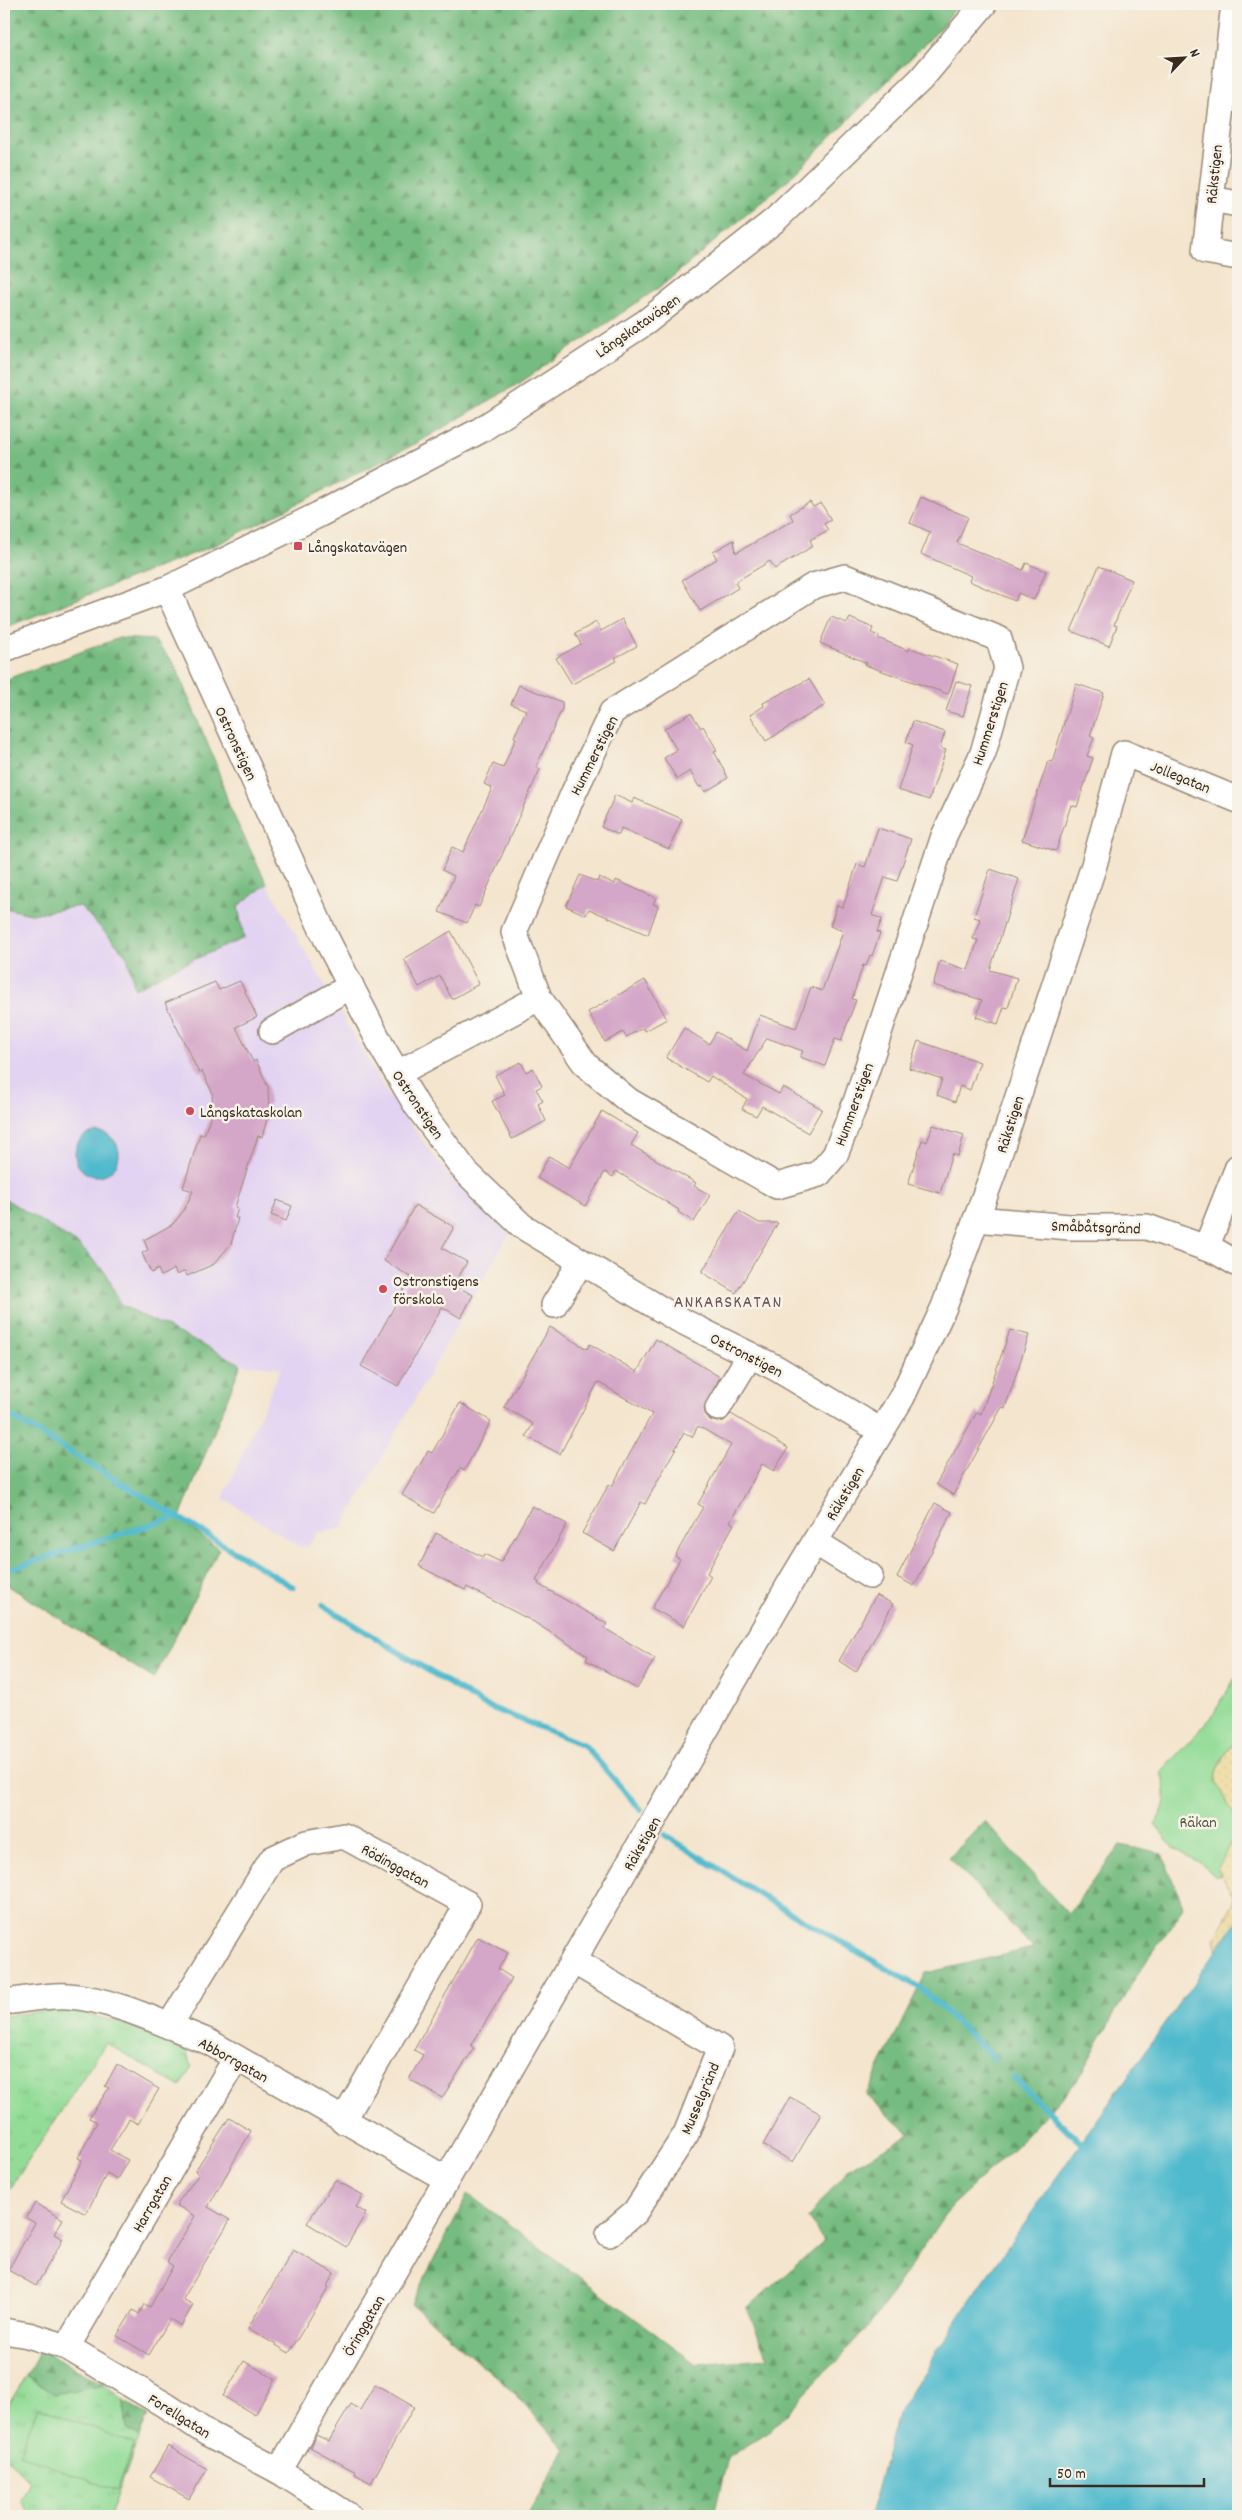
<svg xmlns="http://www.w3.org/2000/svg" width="1242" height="2520" font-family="Dekko,sans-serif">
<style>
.built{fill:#e3d3f2}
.grass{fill:url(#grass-tufts);stroke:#67835a}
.forest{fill:url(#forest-firs);stroke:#58734f}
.sand{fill:url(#sand-dots);stroke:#94825e}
.green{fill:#93dc97;stroke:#67835a}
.water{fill:#50bacd;stroke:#467276}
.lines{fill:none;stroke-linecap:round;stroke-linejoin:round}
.stream{stroke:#50bacd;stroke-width:6}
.building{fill:#d4a6c7}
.minor-casing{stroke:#988876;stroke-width:28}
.minor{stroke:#fff;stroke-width:25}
.poi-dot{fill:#d1495b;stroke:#f7f3e8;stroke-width:2}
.labels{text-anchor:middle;stroke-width:5;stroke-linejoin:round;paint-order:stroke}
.street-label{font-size:16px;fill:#3b2a1e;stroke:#f7f3e8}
.poi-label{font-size:16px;fill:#3b2a1e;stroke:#f7f3e8;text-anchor:start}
.park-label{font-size:16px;fill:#51563c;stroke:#f7f3e8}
.neighbourhood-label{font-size:18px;letter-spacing:1px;fill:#715559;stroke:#f7f3e8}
</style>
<defs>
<pattern id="grass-tufts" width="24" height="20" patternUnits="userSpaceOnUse" patternTransform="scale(1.25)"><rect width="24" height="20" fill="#93dc97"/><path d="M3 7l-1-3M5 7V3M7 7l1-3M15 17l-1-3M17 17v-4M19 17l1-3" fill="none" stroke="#80bd82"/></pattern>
<pattern id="forest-firs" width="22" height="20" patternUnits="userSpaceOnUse" patternTransform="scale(1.25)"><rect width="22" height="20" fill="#76bc80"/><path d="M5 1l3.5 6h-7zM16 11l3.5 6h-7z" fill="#629968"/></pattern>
<pattern id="sand-dots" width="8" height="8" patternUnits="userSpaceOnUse" patternTransform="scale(1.25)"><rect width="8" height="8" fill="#eeda9e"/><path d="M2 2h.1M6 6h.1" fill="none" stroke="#cdbb88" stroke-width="1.8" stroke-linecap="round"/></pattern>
</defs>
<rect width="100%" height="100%" fill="#f7f3e8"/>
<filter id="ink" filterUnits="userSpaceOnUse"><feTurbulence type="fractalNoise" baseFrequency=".02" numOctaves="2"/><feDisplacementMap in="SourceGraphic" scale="10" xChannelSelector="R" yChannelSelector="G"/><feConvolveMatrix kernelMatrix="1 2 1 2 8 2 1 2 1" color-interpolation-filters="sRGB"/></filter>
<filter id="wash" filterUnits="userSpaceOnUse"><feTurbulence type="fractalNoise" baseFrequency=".0096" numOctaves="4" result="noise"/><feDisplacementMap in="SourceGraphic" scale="20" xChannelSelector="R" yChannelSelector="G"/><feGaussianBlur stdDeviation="1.12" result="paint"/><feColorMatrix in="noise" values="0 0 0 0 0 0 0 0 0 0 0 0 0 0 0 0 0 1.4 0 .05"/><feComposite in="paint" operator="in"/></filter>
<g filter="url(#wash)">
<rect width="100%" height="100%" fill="#f4e5ce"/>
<polygon class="built" points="267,884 388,1095 446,1172 512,1229 341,1529 317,1533 308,1546 300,1547 223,1498 281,1368 241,1364 121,1305 105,1273 79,1245 4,1198 4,908 32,914 80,906 127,956 135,989 172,969 238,906"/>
<g class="grass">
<polygon points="61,2009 120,2022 185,2050 192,2066 181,2087 106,2043 4,2198 4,2016"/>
<polygon points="26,2376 55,2393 104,2384 124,2400 127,2430 139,2436 110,2516 32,2516 21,2500 30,2482 4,2455 4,2412"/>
</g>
<g class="forest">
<polygon points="4,4 959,4 937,32 790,178 664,284 521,382 419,442 218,544 4,628"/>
<polygon points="119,638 154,640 174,663 216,764 230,808 267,884 238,906 244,938 172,969 135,989 127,956 80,906 31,914 4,908 4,680"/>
<polygon points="4,1198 79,1245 106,1273 121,1305 241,1364 179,1520 219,1549 154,1679 4,1583"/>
<polygon points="985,1821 1068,1914 1120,1845 1162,1854 1184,1908 1136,1976 1076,2082 1014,2148 951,2206 873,2321 772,2429 728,2458 713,2516 527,2516 565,2450 513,2391 411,2304 468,2194 696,2364 767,2358 747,2308 824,2241 808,2218 847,2170 910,2134 866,2095 926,1973 1033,1948 949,1858"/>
<polygon points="40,2350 104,2384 55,2394 26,2376"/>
<polygon points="124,2400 148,2416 139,2436 127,2430"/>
</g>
<path class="sand" d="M1238 1739V1941L1219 1957 1215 1937 1234 1902V1896L1217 1868 1221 1860 1216 1777C1220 1760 1227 1751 1238 1739Z"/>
<g class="green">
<path d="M1237 1675 1238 1739C1226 1751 1216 1764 1216 1783L1237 1818 1235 1835 1217 1868 1221 1876H1215L1200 1863 1175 1849 1154 1824C1168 1807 1167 1792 1161 1772L1211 1718Z"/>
<polygon points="38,2407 134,2444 117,2491 19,2454"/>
</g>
<g class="water">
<circle cx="97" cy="1154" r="22"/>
<polygon points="1238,1920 1238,2516 869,2516 897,2415 968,2303"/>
</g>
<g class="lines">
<g class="stream">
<polyline points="4,1412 293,1587"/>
<polyline points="4,1571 178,1516"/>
<polyline points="323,1605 482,1704 584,1745 641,1810"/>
<polyline points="665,1835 762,1896 922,1989 994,2058"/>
<polyline points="1014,2078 1081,2143"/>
</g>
</g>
<g id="blocks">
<g class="building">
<polygon points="921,497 968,517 957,543 1023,570 1026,563 1046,571 1034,600 1018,593 1015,601 969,581 971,576 921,554 930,532 910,523"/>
<polygon points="810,502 813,507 821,503 831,520 824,524 828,530 810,540 813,546 775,569 770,561 735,582 738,588 700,611 682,580 717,559 713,552 734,540 736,553 793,520 790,514"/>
<polygon points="1099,566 1132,580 1114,625 1117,626 1109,646 1071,631"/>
<polygon points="831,617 847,623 850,618 873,628 871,633 879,636 878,638 909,651 910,648 958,664 948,694 865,665 867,663 820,643"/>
<polygon points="622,619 637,646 615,658 617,661 572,684 556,658 581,644 575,634 596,622 601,631"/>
<polygon points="809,679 825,705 766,741 750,715 764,706 763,703"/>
<polygon points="956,681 972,686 963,716 946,711"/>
<polygon points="1076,684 1104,693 1090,736 1094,738 1087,756 1093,758 1077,807 1071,805 1056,851 1022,840 1048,761 1052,762"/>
<polygon points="519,685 562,702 562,709 536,767 540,769 479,907 475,905 467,923 439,912 454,876 442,870 452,847 463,852 492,788 484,784 493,764 503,768 516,738 514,737 526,710 511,704"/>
<polygon points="691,713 701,728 703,726 717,750 714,751 728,778 705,792 702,786 699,787 690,771 677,779 664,758 677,750 664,729"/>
<polygon points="913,721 945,732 940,748 946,750 929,800 898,790 913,745 906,742"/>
<polygon points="615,795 632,803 634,798 682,819 669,849 621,828 619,835 601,827"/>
<polygon points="878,828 911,839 897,881 885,877 872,915 882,919 877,932 880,933 872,956 870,955 866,966 863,965 852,999 856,1000 841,1041 835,1039 825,1066 800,1057 803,1051 767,1038 744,1075 779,1094 783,1087 822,1109 808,1133 762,1106 756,1116 742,1109 747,1099 711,1076 707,1082 666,1058 684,1028 709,1044 716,1032 747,1051 760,1015 796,1028 811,987 822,991 843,931 830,926 837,905 843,907 857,864 865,867"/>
<polygon points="990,869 1019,879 990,970 1017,978 1008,1008 1004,1007 998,1024 976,1017 982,1000 933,985 940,961 968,970 978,940 973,939 980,919 974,917"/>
<polygon points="580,875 597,882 599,877 615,884 616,880 656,898 653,904 658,906 648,935 589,909 586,915 566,906"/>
<polygon points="451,931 479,984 452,999 440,976 419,987 404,959"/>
<polygon points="645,980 667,1019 645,1031 643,1028 626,1037 623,1032 605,1042 588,1012"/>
<polygon points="240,981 257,1017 236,1027 253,1062 256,1060 268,1087 269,1112 262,1137 258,1136 235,1207 238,1208 235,1218 238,1218 231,1244 214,1264 187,1276 185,1271 177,1275 174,1269 161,1276 158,1269 151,1273 142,1253 148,1250 144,1240 173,1224 184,1210 193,1191 183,1188 200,1134 204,1135 213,1109 212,1092 202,1071 199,1073 165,1003 215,982 219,990"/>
<polygon points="918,1041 980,1062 970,1090 960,1086 955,1102 937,1095 942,1079 909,1068"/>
<polygon points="521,1062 526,1072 533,1068 542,1086 536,1089 543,1101 538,1104 546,1121 512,1139 492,1101 505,1095 495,1075"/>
<polygon points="602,1111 638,1133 631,1145 696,1183 694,1186 710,1195 694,1222 678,1212 679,1210 616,1171 613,1177 605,1172 585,1206 537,1178 549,1156 569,1168"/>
<polygon points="933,1125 964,1135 958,1156 952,1154 940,1193 908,1184 922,1140 927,1142"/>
<polygon points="277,1200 292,1206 286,1221 271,1215"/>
<polygon points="415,1205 454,1227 442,1248 467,1262 454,1285 473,1295 461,1318 442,1307 398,1386 361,1366 411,1277 384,1261"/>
<polygon points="739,1211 759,1223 778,1223 736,1293 702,1272"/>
<polygon points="550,1327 587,1349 590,1344 637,1372 656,1339 720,1377 704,1407 705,1414 710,1420 717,1422 724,1421 731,1414 788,1448 774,1471 762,1464 730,1522 734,1524 707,1573 711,1576 684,1626 652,1608 680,1559 675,1556 703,1507 698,1504 731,1445 698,1426 692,1437 684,1433 645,1504 641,1502 614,1551 582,1533 609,1484 612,1486 652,1414 598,1382 560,1454 526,1436 533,1424 504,1407"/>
<polygon points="1010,1330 1029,1335 1005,1408 1002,1407 953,1495 936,1484 977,1412 981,1414"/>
<polygon points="460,1403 491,1421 464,1471 460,1468 434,1513 402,1495 428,1451 432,1453"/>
<polygon points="935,1503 952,1512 914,1586 897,1577"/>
<polygon points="532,1506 567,1524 536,1581 539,1582 538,1584 607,1624 604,1628 655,1658 637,1689 586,1660 588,1656 534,1622 467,1587 465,1590 419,1566 436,1533 483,1557 484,1554 501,1562"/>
<polygon points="876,1595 893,1604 856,1672 839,1661"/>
<polygon points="478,1937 508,1953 498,1969 512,1978 471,2046 474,2048 442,2098 409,2079 423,2055 414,2050"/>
<polygon points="117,2064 159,2089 138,2124 129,2119 110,2150 128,2160 117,2179 107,2173 86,2214 61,2201 82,2160 78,2158 97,2122 89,2118 109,2088 105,2086"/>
<polygon points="790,2097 821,2114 793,2162 763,2145"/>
<polygon points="229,2118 251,2131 208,2207 230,2220 183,2299 193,2305 181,2326 170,2319 149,2355 117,2336 133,2310 139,2314 144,2304 150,2307 173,2266 167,2262 195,2216 176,2205 199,2174 195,2171"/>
<polygon points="335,2180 363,2195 356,2207 366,2213 346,2247 307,2223"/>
<polygon points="35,2203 63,2219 54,2234 63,2239 36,2286 8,2270 35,2223 26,2218"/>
<polygon points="293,2250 334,2273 327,2286 329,2287 289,2353 248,2328"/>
<polygon points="244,2361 275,2379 255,2415 223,2396"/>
<polygon points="375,2384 414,2407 371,2483 355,2474 356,2472 310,2447 316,2435 329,2441 351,2404 360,2410"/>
<polygon points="168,2446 207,2469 189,2499 150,2477"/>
</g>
</g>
</g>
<g filter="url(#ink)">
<use href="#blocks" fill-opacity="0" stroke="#988876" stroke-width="1"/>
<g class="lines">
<g class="minor-casing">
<g id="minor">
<polyline points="1234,4 1205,251 1238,257"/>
<polyline points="1211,199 1238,204"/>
<polyline points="167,589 326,938 383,1049 417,1106 466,1172 522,1226 674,1317 776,1368 881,1431"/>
<polyline points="4,649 167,589 318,515 479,431 646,322 775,220 921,79 984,4"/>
<polyline points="272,1031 351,986"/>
<polyline points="398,1073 539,998 514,932 574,792 612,712 813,586 845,577 999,639 1007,668 983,753 944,836 857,1099 835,1155 819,1174 777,1186 629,1101 586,1065 539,998"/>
<polyline points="976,1219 1070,1227 1147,1227 1217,1252 1238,1264"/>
<polyline points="1206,1248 1238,1167"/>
<polyline points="554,1305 581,1262"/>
<polyline points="718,1408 750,1355"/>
<polyline points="815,1542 870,1576"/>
<polyline points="573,1961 720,2048 686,2134 635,2212 609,2234"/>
<path d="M4 2002C24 2000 49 1994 69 1996 113 1999 168 2026 209 2042L446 2179"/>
<polyline points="169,2026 272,1859 306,1843 344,1836 468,1904 343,2121"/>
<polyline points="4,2331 28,2335 67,2347 165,2405 207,2433 279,2471 349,2516"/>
<polyline points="67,2347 236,2058"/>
<polyline points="279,2471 792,1580 902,1397 944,1307 992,1176 1094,865 1124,753 1238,800"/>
</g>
</g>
<use href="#minor" class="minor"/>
</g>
</g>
<g class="poi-dot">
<rect x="293" y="541" width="10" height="10" rx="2.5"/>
<circle cx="190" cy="1111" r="5"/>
<circle cx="383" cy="1289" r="5"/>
</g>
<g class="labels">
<g class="street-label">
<text transform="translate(1213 174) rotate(-84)" y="6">Räkstigen</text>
<text transform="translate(637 325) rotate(-35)" y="6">Långskatavägen</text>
<text transform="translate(989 723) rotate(-72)" y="6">Hummerstigen</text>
<text transform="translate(237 743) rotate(65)" y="6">Ostronstigen</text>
<text transform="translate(593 755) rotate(-63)" y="6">Hummerstigen</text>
<text transform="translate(1181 776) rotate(22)" y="6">Jollegatan</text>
<text transform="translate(419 1104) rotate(56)" y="6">Ostronstigen</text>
<text transform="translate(853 1104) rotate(-70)" y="6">Hummerstigen</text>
<text transform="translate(1009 1124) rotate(-72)" y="6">Räkstigen</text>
<text transform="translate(1096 1226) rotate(2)" y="6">Småbåtsgränd</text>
<text transform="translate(747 1354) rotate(27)" y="6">Ostronstigen</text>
<text transform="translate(844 1493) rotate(-59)" y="6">Räkstigen</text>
<text transform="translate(641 1843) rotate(-60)" y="6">Räkstigen</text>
<text transform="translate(396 1865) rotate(29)" y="6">Rödinggatan</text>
<text transform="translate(234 2059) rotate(29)" y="6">Abborrgatan</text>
<text transform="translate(699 2098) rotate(-67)" y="6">Musselgränd</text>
<text transform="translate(151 2203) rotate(-60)" y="6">Harrgatan</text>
<text transform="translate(363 2325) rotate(-60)" y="6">Öringgatan</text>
<text transform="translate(180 2415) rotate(32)" y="6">Forellgatan</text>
</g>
<g class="poi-label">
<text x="308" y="552">Långskatavägen</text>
<text x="200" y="1117">Långskataskolan</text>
<text x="393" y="1286">Ostronstigens<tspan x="393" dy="18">förskola</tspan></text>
</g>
<g class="park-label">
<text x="1198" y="1827">Räkan</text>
</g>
<g class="neighbourhood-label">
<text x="728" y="1307">ANKARSKATAN</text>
</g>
</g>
<rect width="1242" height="2520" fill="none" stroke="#f7f3e8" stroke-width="20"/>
<g transform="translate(1184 58) rotate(65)" stroke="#f7f3e8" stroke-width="4" paint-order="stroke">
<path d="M0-4L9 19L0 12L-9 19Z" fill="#3b2a1e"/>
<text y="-8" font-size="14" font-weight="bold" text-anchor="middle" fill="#3b2a1e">N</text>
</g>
<path d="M1050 2478v8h154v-8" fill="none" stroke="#3b2a1e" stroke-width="2.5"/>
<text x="1057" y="2478" font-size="15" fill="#3b2a1e" stroke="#f7f3e8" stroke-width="4" paint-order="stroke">50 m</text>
</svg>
